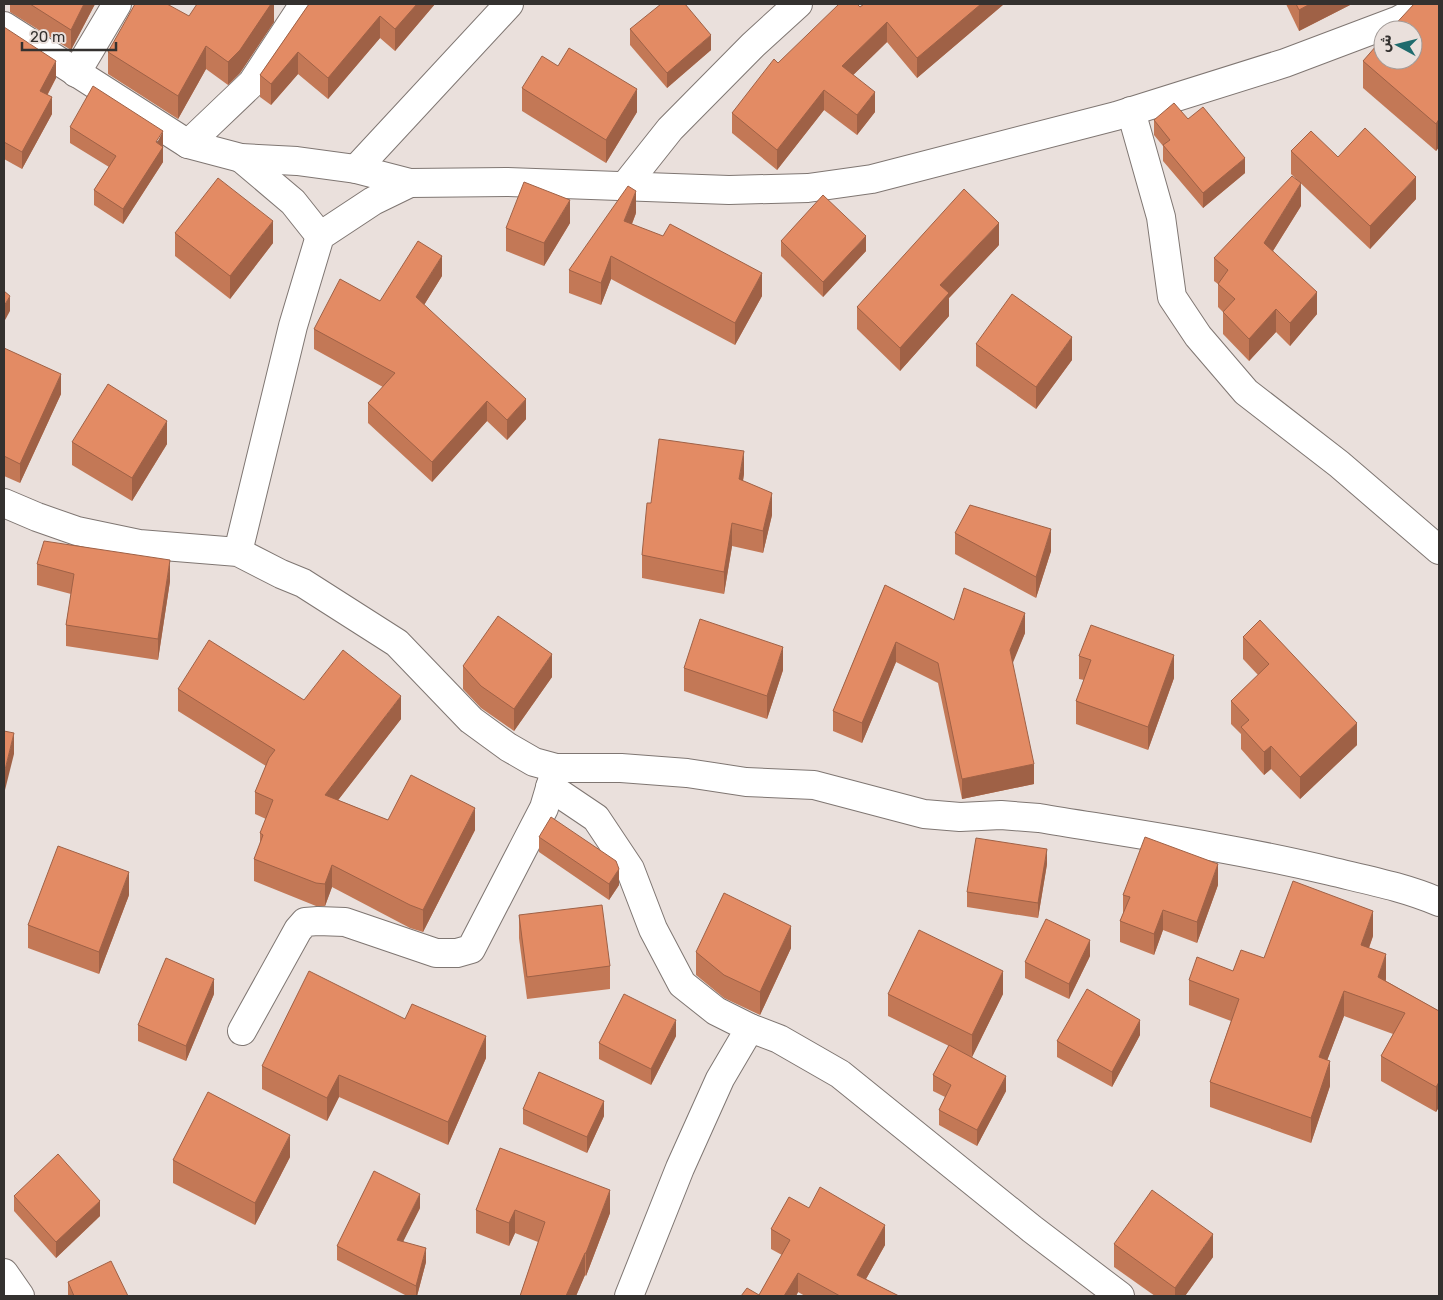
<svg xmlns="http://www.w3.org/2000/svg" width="1443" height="1300" font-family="Rubik,'Noto Sans Arabic',sans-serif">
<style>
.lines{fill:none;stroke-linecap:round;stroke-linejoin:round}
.minor-casing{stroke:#7f7672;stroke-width:30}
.minor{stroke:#fff;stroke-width:28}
.wall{fill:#c37856}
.shaded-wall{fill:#9f6146}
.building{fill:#e38b64;stroke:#9f6146}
</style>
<rect width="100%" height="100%" fill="#eae0dc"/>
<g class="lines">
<g class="minor-casing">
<g id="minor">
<polyline points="4,26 188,144 241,158 297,161 356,169 410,183 507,182 729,190 808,188 872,179 1116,116 1285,63 1399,20 1428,4"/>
<polyline points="76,73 117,4"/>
<polyline points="1131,111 1161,217 1172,297 1198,336 1246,392 1339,464 1439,550"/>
<polyline points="188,144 252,83 304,4"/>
<polyline points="241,158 293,202 320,236"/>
<polyline points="356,169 509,4"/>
<polyline points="624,187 670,129 753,45 798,4"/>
<path d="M4 503 37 517 77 531 139 544 238 552 281 574 303 583 397 643 471 720 508 747 534 762 556 768H621L687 773 746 782 814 785 924 814 960 817 1001 815 1039 818C1136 834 1234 848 1330 871 1367 880 1404 887 1439 902"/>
<polyline points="238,552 293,326 320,236 373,201 410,183"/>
<polyline points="550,787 596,818 630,869 653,929 682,984 716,1011 750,1028 720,1079 680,1168 629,1296"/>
<polyline points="750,1028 779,1039 840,1074 1032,1229 1120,1296"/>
<polyline points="242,1031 298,930 305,922 318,921 345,922 436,953 457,953 471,949 544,808 555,771"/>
<polyline points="4,1273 20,1296"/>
</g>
</g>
<use href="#minor" class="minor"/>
</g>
<g class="wall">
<polygon points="10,4 95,4 71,50 10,12"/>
<polygon points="274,4 274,22 240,73 228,85 206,69 178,119 108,74 108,52 189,16"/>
<polygon points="435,4 395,51 380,38 328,99 298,74 271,105 260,97 260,75 307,7"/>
<polygon points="864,4 1004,4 917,78 887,42 853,75 875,112 857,135 824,110 777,170 732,133 732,113 778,63"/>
<polygon points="1286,4 1352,4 1299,31"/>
<polygon points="1439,4 1439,147 1436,151 1363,88 1363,61"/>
<polygon points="4,27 56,78 48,94 52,114 22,169 4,159"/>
<polygon points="630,29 711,50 667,88 630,45"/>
<polygon points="522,88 637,112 606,163 522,111"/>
<polygon points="1188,119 1245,173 1203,208 1163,161 1163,146 1154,135 1154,120"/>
<polygon points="70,127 163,146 163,162 123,224 94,205 94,190 109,167 70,143"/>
<polygon points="1291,151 1338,157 1416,199 1370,249 1291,174"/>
<polygon points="1301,206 1273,251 1317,314 1290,346 1276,332 1249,361 1223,334 1223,312 1218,307 1218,284 1214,281 1214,258"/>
<polygon points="636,213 632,224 762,296 735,345 611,279 601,305 569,293 569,270"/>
<polygon points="570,223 544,266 506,251 506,228"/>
<polygon points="175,233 273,243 230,299 175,256"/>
<polygon points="781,241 866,251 823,297 781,256"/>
<polygon points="999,245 949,298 949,316 900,371 857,329 857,307"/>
<polygon points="442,276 424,305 526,419 507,440 487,421 432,482 368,423 368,403 383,387 314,349 314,329 380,301"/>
<polygon points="976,344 1072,360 1036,409 976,366"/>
<polygon points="4,348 61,394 20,483 4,476"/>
<polygon points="72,442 167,444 132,501 72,465"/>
<polygon points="744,474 743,481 772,515 763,553 732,546 724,594 642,578 642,555 651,503"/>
<polygon points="955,533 1051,551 1036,598 955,554"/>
<polygon points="37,564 170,581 158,660 66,646 66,625 71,594 37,585"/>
<polygon points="885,585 954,620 1025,633 1012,663 1034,784 962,799 938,683 896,662 862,743 833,731 833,711"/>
<polygon points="1243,637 1357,745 1300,799 1271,769 1264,775 1241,749 1241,734 1231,724 1231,701 1258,675 1243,659"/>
<polygon points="1079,656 1174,678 1148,750 1076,724 1076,701 1084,680 1079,679"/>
<polygon points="463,666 552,677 514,731 481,708 463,689"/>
<polygon points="684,668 783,670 767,719 684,691"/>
<polygon points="178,689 304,700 401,719 338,800 388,820 475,830 423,932 410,928 332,887 325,906 316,906 254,881 254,859 260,844 260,833 266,819 255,814 255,792 266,766 178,711"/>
<polygon points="539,837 619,885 609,900 539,852"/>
<polygon points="1047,864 1038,918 967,907 967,892"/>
<polygon points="1218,885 1197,943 1163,930 1154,955 1120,942 1120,921 1123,914 1123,895"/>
<polygon points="129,895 99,974 28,948 28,925"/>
<polygon points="519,915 610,966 610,989 527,999 519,938"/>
<polygon points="1373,936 1369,948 1386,979 1386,981 1439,1011 1439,1107 1436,1112 1381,1081 1381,1056 1393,1034 1344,1016 1327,1060 1330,1086 1311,1143 1210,1107 1210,1082 1231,1021 1189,1005 1189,980 1233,971 1264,958"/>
<polygon points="791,948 760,1015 724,998 696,975 696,952"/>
<polygon points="1090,956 1069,999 1025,978 1025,962"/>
<polygon points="214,994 186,1061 138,1041 138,1025"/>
<polygon points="888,994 1003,994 972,1057 1006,1091 977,1146 939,1125 939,1110 945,1097 933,1091 933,1075 949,1046 888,1016"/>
<polygon points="1140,1035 1112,1087 1057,1057 1057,1041"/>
<polygon points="676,1036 651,1085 599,1059 599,1043"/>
<polygon points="486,1058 448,1145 339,1097 327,1121 262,1089 262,1066"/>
<polygon points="523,1109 604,1116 587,1153 523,1124"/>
<polygon points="500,1148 610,1213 586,1276 585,1275 576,1296 520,1296 538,1242 515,1233 509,1246 476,1233 476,1210"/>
<polygon points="290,1157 255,1225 173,1183 173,1160"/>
<polygon points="14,1196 100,1216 56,1258 14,1211"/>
<polygon points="420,1208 403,1241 426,1262 417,1296 407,1296 337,1260 337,1246"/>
<polygon points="809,1208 885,1245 866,1279 899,1296 805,1296 798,1292 796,1296 741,1296 759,1295 782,1255 771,1249 771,1229"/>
<polygon points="1114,1244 1213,1257 1185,1296 1155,1296 1114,1267"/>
<polygon points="68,1282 128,1296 68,1296"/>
</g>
<g class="shaded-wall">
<polygon points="84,4 95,4 71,50 71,30"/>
<polygon points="271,4 274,4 274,22 240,73 228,85 228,62"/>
<polygon points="417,4 435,4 395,51 395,29"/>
<polygon points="981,4 1004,4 917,78 917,58"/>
<polygon points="1310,4 1352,4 1299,31 1299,10"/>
<polygon points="380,16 380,38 328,99 328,78"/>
<polygon points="887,22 887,42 842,86 842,66"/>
<polygon points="711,35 711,50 667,88 667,73"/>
<polygon points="206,46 206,69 178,119 178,96"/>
<polygon points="298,52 298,74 271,105 271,84"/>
<polygon points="56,61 56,78 40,108 40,91"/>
<polygon points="637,89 637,112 606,163 606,140"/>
<polygon points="824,90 824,110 777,170 777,150"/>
<polygon points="875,92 875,112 857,135 857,115"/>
<polygon points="52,97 52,114 22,169 22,152"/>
<polygon points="1439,119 1439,147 1436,151 1436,124"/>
<polygon points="163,131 163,162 123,224 123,209"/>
<polygon points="1245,158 1245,173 1203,208 1203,193"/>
<polygon points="1416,177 1416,199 1370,249 1370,226"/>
<polygon points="1301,183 1301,206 1264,265 1264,243"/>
<polygon points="636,191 636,213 624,244 624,221"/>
<polygon points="570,200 570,223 544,266 544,243"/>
<polygon points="273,221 273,243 230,299 230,276"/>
<polygon points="999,223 999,245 949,298 949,316 900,371 900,348 940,285"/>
<polygon points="866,236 866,251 823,297 823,282"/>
<polygon points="442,256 442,276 416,318 416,297"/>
<polygon points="611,256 611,279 601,305 601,283"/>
<polygon points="762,273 762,296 735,345 735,323"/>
<polygon points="1317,292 1317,314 1290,346 1290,323"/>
<polygon points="10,296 10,311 4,322 4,306"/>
<polygon points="1276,309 1276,332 1249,361 1249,339"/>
<polygon points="1072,337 1072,360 1036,409 1036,387"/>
<polygon points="61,374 61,394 20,483 20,464"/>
<polygon points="526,399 526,419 507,440 507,420"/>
<polygon points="487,401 487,421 432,482 432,462"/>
<polygon points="167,421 167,444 132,501 132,478"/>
<polygon points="744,451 744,474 739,502 739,479"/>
<polygon points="772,493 772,515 763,553 763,531"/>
<polygon points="732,523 732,546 724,594 724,572"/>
<polygon points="1051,529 1051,551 1036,598 1036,577"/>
<polygon points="170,560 170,581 158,660 158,639"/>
<polygon points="1025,613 1025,633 1010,670 1010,650"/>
<polygon points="896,642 896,662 862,743 862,723"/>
<polygon points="783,647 783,670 767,719 767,696"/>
<polygon points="552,654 552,677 514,731 514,709"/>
<polygon points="1174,655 1174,678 1148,750 1148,727"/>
<polygon points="401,696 401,719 325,817 325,795"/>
<polygon points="1357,723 1357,745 1300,799 1300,777"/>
<polygon points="14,733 14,754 4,794 4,774"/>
<polygon points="1271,746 1271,769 1264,775 1264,752"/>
<polygon points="1034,764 1034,784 962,799 962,779"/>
<polygon points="475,808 475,830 423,932 423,910"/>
<polygon points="1047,849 1047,864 1038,918 1038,903"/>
<polygon points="1218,864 1218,885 1197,943 1197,922"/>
<polygon points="332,865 332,887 325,906 325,884"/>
<polygon points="619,869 619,885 609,900 609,884"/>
<polygon points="129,872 129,895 99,974 99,952"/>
<polygon points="1163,910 1163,930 1154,955 1154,934"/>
<polygon points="1373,911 1373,936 1361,970 1361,945"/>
<polygon points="791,926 791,948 760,1015 760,992"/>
<polygon points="1090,940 1090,956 1069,999 1069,984"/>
<polygon points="1386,954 1386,979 1378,1002 1378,977"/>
<polygon points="1003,971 1003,994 972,1057 972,1035"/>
<polygon points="214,979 214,994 186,1061 186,1046"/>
<polygon points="1344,991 1344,1016 1319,1082 1319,1057"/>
<polygon points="676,1020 676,1036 651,1085 651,1069"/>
<polygon points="1140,1020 1140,1035 1112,1087 1112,1072"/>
<polygon points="486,1036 486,1058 448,1145 448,1122"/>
<polygon points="1330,1061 1330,1086 1311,1143 1311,1118"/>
<polygon points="339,1075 339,1097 327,1121 327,1098"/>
<polygon points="1006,1076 1006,1091 977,1146 977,1130"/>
<polygon points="1439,1082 1439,1107 1436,1112 1436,1087"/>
<polygon points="604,1101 604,1116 587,1153 587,1137"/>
<polygon points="290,1135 290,1157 255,1225 255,1203"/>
<polygon points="610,1190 610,1213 586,1276 586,1253"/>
<polygon points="420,1194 420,1208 397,1254 397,1240"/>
<polygon points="100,1201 100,1216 56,1258 56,1242"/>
<polygon points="515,1210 515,1233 509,1246 509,1223"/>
<polygon points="885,1225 885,1245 857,1295 857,1275"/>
<polygon points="1213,1234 1213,1257 1185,1296 1175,1296 1175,1288"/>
<polygon points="426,1248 426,1262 417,1296 416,1296 416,1286"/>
<polygon points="585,1253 585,1275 576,1296 566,1296"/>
<polygon points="798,1273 798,1292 796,1296 784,1296"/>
</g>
<g class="building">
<polygon points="30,4 84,4 71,30"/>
<polygon points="135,4 167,4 189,16 197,4 271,4 240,50 228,62 206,46 178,96 108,52"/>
<polygon points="309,4 417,4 395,29 380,16 328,78 298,52 271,84 260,75"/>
<polygon points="661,4 685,4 711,35 667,73 630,29"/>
<polygon points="839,4 857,4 860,7 864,4 981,4 917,58 887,22 842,66 875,92 857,115 824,90 777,150 732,113 774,59 778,63"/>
<polygon points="1296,4 1310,4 1299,10"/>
<polygon points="1414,4 1439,4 1439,119 1436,124 1363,61 1383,38 1383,60 1413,60 1413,30 1390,30"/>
<polygon points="4,27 56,61 40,91 52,97 22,152 4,142"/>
<polygon points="569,48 637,89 606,140 522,88 542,56 558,66"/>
<polygon points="93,86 163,131 156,142 163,147 123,209 94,190 116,156 70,127"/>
<polygon points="1174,103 1188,119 1203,107 1245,158 1203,193 1163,145 1170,140 1154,120"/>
<polygon points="1365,128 1416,177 1370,226 1291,151 1311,131 1338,157"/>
<polygon points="1292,176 1301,183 1264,243 1317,292 1290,323 1276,309 1249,339 1223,312 1235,299 1218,284 1228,270 1214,258"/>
<polygon points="218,178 273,221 230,276 175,233"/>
<polygon points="524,182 570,200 544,243 506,228"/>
<polygon points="628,186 636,191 624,221 663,236 670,224 762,273 735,323 611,256 601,283 569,270"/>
<polygon points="964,189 999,223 940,285 949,293 900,348 857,307"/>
<polygon points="823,195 866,236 823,282 781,241"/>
<polygon points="418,241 442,256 416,297 526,399 507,420 487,401 432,462 368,403 395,373 314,329 340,279 380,301"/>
<polygon points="4,291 10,296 4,306"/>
<polygon points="1012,294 1072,337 1036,387 976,344"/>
<polygon points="4,348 61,374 20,464 4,456"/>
<polygon points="108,384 167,421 132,478 72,442"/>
<polygon points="659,439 744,451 739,479 772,493 763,531 732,523 724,572 642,555 647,503 651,503"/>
<polygon points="970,505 1051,529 1036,577 955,533"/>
<polygon points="44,541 170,560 158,639 66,625 74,574 37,564"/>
<polygon points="885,585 954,620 964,588 1025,613 1010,650 1034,764 962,779 938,663 896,642 862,723 833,711"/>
<polygon points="498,616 552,654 514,709 481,686 463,666"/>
<polygon points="700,619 783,647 767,696 684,668"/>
<polygon points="1260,620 1357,723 1300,777 1271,746 1264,752 1241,727 1249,720 1231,701 1269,664 1243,637"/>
<polygon points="1091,625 1174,655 1148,727 1076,701 1091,660 1079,656"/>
<polygon points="209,640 304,700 343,650 401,696 325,795 388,820 411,775 475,808 423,910 410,905 332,865 325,884 316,883 254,859 263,835 260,833 273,800 255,792 269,758 275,750 178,689"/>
<polygon points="4,731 14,733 4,774"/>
<polygon points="551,817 616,861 619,869 609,884 539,837"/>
<polygon points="1145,837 1218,864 1197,922 1163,910 1154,934 1120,921 1130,897 1123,895"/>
<polygon points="976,838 1047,849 1038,903 967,892"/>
<polygon points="58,846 129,872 99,952 28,925"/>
<polygon points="1293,881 1373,911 1361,945 1386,954 1378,977 1439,1011 1439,1082 1436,1087 1381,1056 1405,1013 1344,991 1319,1057 1330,1061 1311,1118 1210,1082 1239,999 1189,980 1197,957 1233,971 1241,950 1264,958"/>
<polygon points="724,893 791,926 760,992 724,975 696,952"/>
<polygon points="602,905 610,966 527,977 519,915"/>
<polygon points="1046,919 1090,940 1069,984 1025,962"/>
<polygon points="919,930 1003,971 972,1035 888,994"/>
<polygon points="166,958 214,979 186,1046 138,1025"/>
<polygon points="309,971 405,1019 412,1004 486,1036 448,1122 339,1075 327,1098 262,1066"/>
<polygon points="1087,989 1140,1020 1112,1072 1057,1041"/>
<polygon points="624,994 676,1020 651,1069 599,1043"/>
<polygon points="949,1045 1006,1076 977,1130 939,1110 951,1085 933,1075"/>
<polygon points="539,1072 604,1101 587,1137 523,1109"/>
<polygon points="208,1092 290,1135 255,1203 173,1160"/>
<polygon points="500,1148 610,1190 586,1253 585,1253 566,1296 520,1296 545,1222 515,1210 509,1223 476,1210"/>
<polygon points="58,1154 100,1201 56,1242 14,1196"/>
<polygon points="374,1171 420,1194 397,1240 426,1248 416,1286 337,1246"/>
<polygon points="820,1187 885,1225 857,1275 899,1296 840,1296 798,1273 784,1296 741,1296 747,1288 759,1295 790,1240 771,1229 789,1197 809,1208"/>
<polygon points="1152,1190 1213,1234 1175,1288 1114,1244"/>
<polygon points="111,1261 128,1296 74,1296 68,1282"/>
</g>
<rect width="1443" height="1300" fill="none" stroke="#34312f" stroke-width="10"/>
<g transform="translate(1398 45) rotate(277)"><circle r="24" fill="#eae0dc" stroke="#a19a97"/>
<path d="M0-4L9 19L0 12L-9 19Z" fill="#1f6b6d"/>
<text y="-8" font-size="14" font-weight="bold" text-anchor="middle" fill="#34312f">ش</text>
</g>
<path d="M22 42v8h94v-8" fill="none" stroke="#34312f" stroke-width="2.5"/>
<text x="30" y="42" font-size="15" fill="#34312f" stroke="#eae0dc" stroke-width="4" paint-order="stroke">20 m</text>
</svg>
